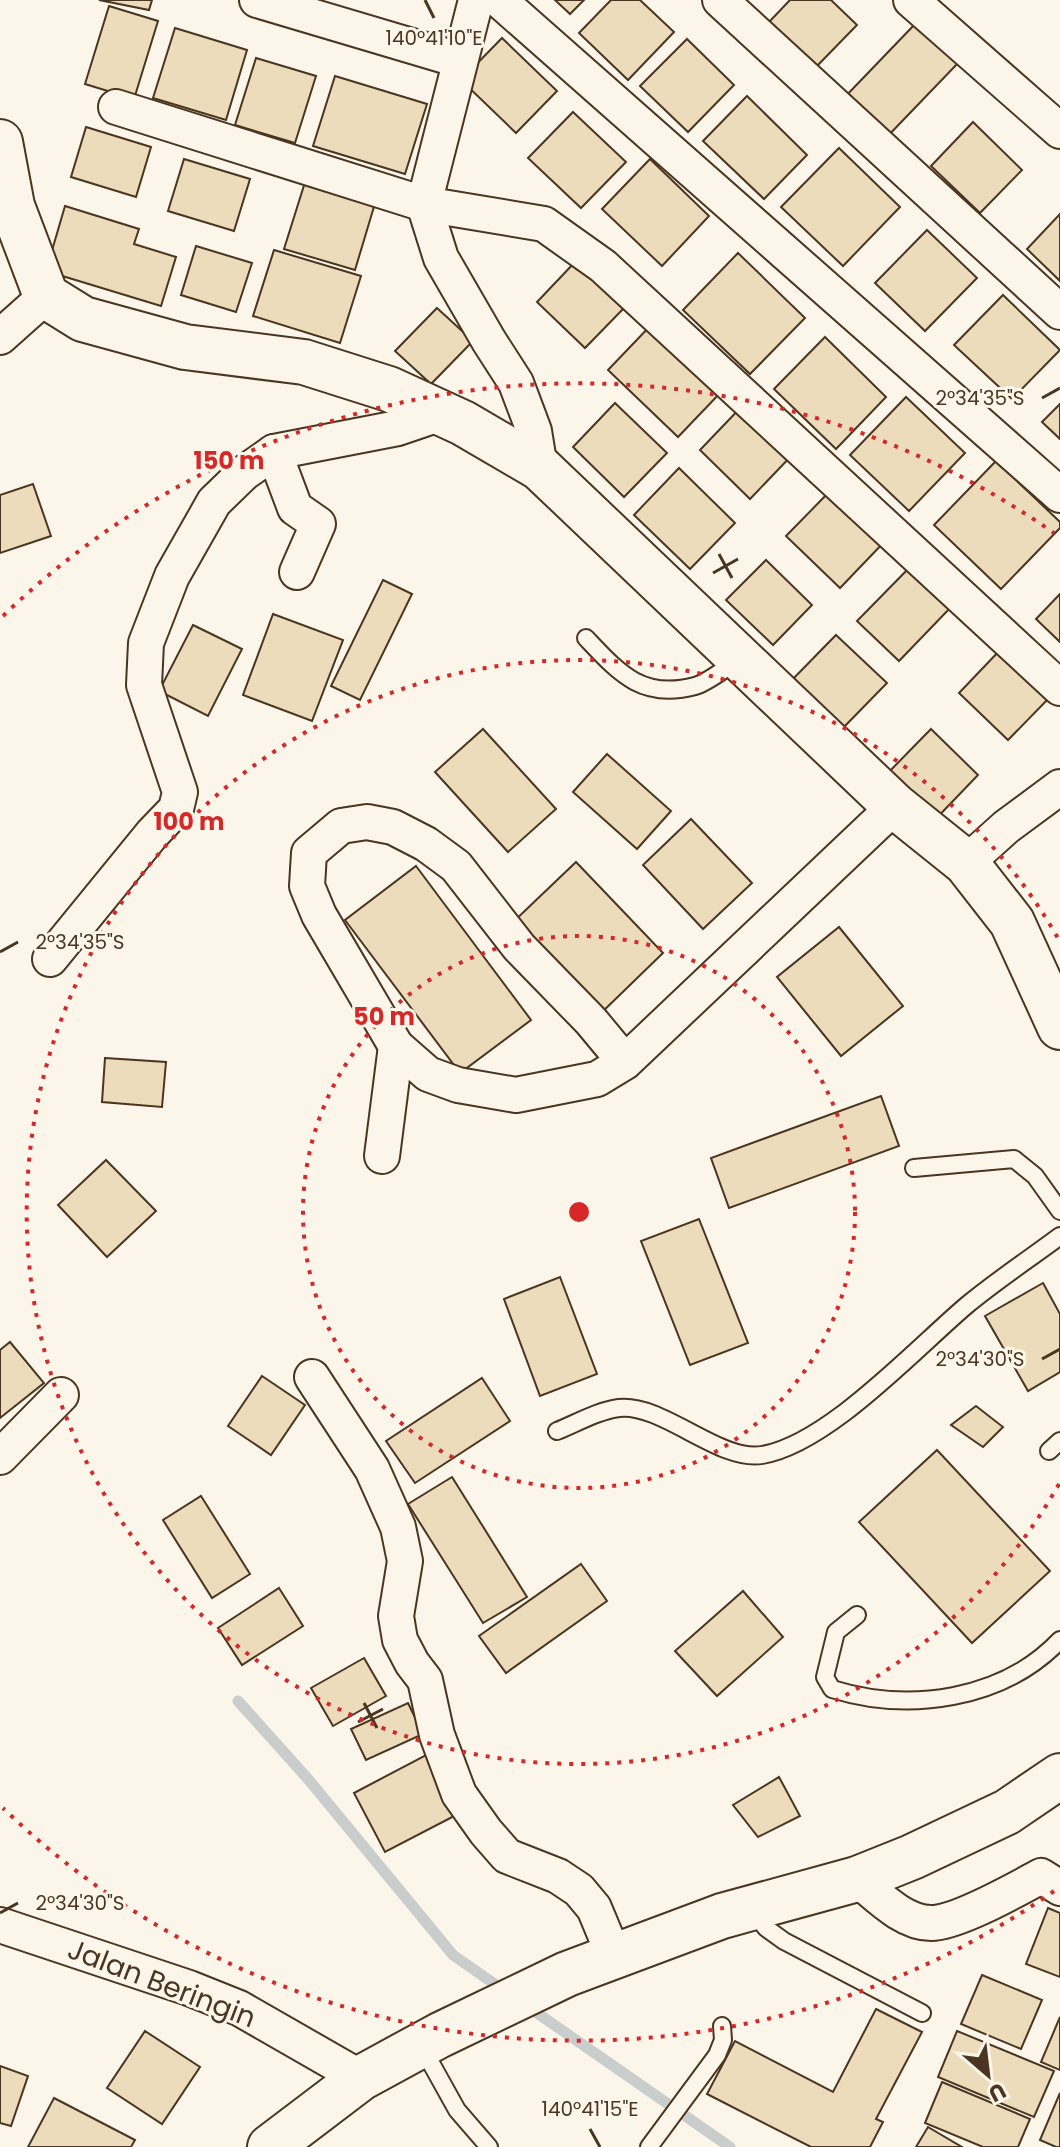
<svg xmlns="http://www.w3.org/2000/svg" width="1060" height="2147" font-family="Poppins,sans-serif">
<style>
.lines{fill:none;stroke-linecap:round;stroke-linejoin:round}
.stream{stroke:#c9cecd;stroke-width:11}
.building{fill:#ecdcbc;stroke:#4a3520;stroke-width:2}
.lane-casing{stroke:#4a3520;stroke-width:20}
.street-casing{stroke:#4a3520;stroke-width:38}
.highway-casing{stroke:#4a3520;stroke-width:48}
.lane{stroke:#fbf6e9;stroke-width:16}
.street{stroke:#fbf6e9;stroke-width:34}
.highway{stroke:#fbf6e9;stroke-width:44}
.ticks{fill:none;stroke:#4a3520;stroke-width:3}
.ring{fill:none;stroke:#d62828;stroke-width:4;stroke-dasharray:4 8}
.labels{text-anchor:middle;stroke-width:6;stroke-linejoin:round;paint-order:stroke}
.street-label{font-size:28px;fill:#4a3520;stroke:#fbf6e9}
.ticks-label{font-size:20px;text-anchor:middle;fill:#4a3520;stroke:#fbf6e9;stroke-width:6;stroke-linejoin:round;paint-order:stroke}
.centre{fill:#d62828;stroke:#fbf6e9;stroke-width:4}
.ring-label{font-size:24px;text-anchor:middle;font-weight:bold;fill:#d62828;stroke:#fbf6e9;stroke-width:6;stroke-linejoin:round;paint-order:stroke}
</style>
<rect width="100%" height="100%" fill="#fbf6e9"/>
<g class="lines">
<g class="stream">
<polyline points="238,1701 308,1779 453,1955 506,1992"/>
<polyline points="527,2006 730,2147"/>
</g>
</g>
<g class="building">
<polygon points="99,0 152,0 149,10"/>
<polygon points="555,0 584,0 570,14"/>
<polygon points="611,0 640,0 674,32 628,80 579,33"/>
<polygon points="790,0 831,0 857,25 816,67 769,22"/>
<polygon points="109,6 158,21 134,99 85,84"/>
<polygon points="917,22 959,62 883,141 841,101"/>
<polygon points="175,28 247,50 226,120 153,98"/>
<polygon points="502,38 557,91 516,133 461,80"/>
<polygon points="687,39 734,85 688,132 640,86"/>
<polygon points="256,58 316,76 295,143 235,125"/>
<polygon points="335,76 427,104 405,174 313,146"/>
<polygon points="747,96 807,155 764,199 703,141"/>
<polygon points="573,112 626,162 581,208 528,158"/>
<polygon points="973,122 1022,170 980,213 931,166"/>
<polygon points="86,127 151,147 136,197 71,177"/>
<polygon points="839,148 900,207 843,266 781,207"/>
<polygon points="184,159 250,179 234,231 168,211"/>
<polygon points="650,159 709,216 662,266 602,209"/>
<polygon points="306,179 376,200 355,270 284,249"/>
<polygon points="65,206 139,229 134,244 176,257 161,306 46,271"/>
<polygon points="1060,214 1060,281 1027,249"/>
<polygon points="927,230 977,278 925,331 875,283"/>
<polygon points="196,246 252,263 236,312 181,295"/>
<polygon points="274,250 361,276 340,343 253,316"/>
<polygon points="738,253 805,318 750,374 683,310"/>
<polygon points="576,261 625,307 585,348 537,302"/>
<polygon points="1003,295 1060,350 1012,399 954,345"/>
<polygon points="437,308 473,341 431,384 395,351"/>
<polygon points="653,323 723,390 678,437 608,370"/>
<polygon points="825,337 886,397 836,449 774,389"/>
<polygon points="906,397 965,453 909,511 850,455"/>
<polygon points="615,403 667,453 624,497 573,447"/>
<polygon points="745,403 795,452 750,499 700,450"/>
<polygon points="1060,404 1060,439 1042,422"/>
<polygon points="996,461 1060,522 1060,528 1001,589 934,525"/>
<polygon points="679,468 735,523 690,569 634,515"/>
<polygon points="33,484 51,536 0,553 0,495"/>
<polygon points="834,487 888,538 840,588 786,536"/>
<polygon points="766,560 812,605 773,645 726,600"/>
<polygon points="912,565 953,605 899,661 857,621"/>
<polygon points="383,580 412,594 360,700 331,686"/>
<polygon points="1060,594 1060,642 1036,619"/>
<polygon points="273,614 343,640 312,721 243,695"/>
<polygon points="193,625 242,649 208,716 159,691"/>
<polygon points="836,635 887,683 840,731 789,683"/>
<polygon points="1002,648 1052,695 1008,740 959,693"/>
<polygon points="483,729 556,809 508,852 435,772"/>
<polygon points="931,729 978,775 928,827 881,780"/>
<polygon points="607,754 671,811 637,849 573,792"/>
<polygon points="691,819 752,883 703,929 643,865"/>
<polygon points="576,862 663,953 598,1016 510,925"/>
<polygon points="416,866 531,1020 460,1073 345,920"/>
<polygon points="839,927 903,1006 841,1056 777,977"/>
<polygon points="105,1058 166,1062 162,1107 102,1102"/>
<polygon points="881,1096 899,1146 729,1208 711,1158"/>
<polygon points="106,1160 156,1211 107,1257 58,1205"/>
<polygon points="699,1219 748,1343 690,1365 641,1241"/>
<polygon points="560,1277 597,1374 540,1396 504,1299"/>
<polygon points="1043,1283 1060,1314 1060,1372 1028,1391 985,1316"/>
<polygon points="10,1342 44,1383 0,1418 0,1350"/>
<polygon points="262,1376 305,1405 271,1455 228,1426"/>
<polygon points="482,1378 510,1421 415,1483 386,1441"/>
<polygon points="976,1406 1003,1427 983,1447 951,1425"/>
<polygon points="937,1450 1050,1571 972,1643 859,1522"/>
<polygon points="452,1477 527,1597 483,1623 408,1504"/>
<polygon points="201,1496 250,1574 212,1598 163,1520"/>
<polygon points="581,1564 607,1601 506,1673 479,1636"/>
<polygon points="279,1588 303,1626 242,1665 218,1628"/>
<polygon points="743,1591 783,1637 717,1696 675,1651"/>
<polygon points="364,1658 386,1696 333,1726 311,1688"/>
<polygon points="408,1703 423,1734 366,1760 351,1729"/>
<polygon points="428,1754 460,1813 385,1852 354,1793"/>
<polygon points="779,1777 800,1816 758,1837 733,1805"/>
<polygon points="1048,1908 1060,1913 1060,1977 1026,1964"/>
<polygon points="982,1975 1042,2000 1021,2049 961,2024"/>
<polygon points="876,2009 922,2032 876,2119 883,2122 870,2147 811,2147 707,2094 735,2041 833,2092"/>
<polygon points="1060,2017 1060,2070 1041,2062"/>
<polygon points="145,2031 200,2067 162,2124 107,2088"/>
<polygon points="957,2031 1054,2071 1034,2117 938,2077"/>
<polygon points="0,2066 28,2076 11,2126 0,2123"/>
<polygon points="942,2082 1030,2119 1018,2147 983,2147 925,2123"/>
<polygon points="1060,2093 1060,2147 1056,2147 1040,2140"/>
<polygon points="54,2098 135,2140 131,2147 28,2147"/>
<polygon points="928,2127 962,2147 916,2147"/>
</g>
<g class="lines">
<g class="lane-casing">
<g id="lane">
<path d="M586 638C619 673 642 700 695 686 709 682 725 668 738 660"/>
<polyline points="914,1168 1014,1159 1035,1176 1060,1211"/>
<path d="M557 1431C577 1423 597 1411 619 1408 662 1403 719 1462 762 1455 828 1444 915 1349 967 1305 996 1281 1029 1259 1060 1236"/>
<polyline points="1049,1451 1060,1441"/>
<path d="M857 1615 836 1632 825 1677 832 1689C909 1713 1003 1700 1060 1640"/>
<polyline points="753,1912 766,1928 784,1941 922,2013"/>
<polyline points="422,2047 457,2110 489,2147"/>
<polyline points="649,2147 717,2055 723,2040 722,2026"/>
</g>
</g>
<g class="street-casing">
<g id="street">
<polyline points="257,0 459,60"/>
<polyline points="476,0 424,204 441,258 489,341 516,383 534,431 540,468"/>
<polyline points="499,0 1060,495"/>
<polyline points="720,0 1060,312"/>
<polyline points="911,0 1060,131"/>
<polyline points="116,107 424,204 544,224 603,266 1060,688"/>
<polyline points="0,337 46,296"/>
<polyline points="274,452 295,508 318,524 297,572"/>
<polyline points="966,863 1006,827 1060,787"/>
<polyline points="50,959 152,834 176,809 180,792 144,685 146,643 172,576 214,502 244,473 274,452 398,428 442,413"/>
<polyline points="625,1062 591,1021 519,947 456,866 426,844 393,827 367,822 341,826 309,853 307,886 319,915 396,1046 428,1074 458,1085 516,1095 597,1079 625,1062 895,806"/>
<polyline points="382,1156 396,1046"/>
<polyline points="312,1377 372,1469 398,1527 405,1561 396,1616 400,1640 412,1663 425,1680 437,1735 459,1794 486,1832 507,1856 558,1876 579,1890 594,1908 614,1956"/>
<polyline points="0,1457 61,1395"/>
<path d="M857 1879C877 1895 903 1923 931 1923 957 1923 1017 1889 1041 1876L1060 1888"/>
<polyline points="0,1925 189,1988 239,2008 361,2078"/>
</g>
</g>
<g class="highway-casing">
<g id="highway">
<polyline points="0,142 12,206 46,296 83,319 185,347 304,362 389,389 463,423 540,468 895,806 966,863 1012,922 1060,1027"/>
<polyline points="270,2147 361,2078 440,2035 567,1974 722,1916 857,1879 912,1857 1007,1812 1060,1776"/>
</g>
</g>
<use href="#lane" class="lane"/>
<use href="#street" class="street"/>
<use href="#highway" class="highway"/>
</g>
<path class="ticks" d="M425 0 434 18M1042 398 1060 388M719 554 732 578M713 573 738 559M0 952 18 942M1042 1359 1060 1349M364 1703 377 1728M358 1722 383 1709M0 1913 18 1903M590 2129 600 2147"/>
<g class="ring">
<circle cx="579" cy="1212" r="276"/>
<path d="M1059 1484A552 552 0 1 1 1059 940"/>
<path d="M1054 1891A829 829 0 0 1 3 1808M3 616A829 829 0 0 1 1054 533"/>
</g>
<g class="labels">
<g class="street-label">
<text transform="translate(162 1983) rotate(21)" y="10">Jalan Beringin</text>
</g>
</g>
<g class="ticks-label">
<text x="434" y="45">140°41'10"E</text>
<text x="980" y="405">2°34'35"S</text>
<text x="80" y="949">2°34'35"S</text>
<text x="980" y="1366">2°34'30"S</text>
<text x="80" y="1910">2°34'30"S</text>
<text x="590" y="2116">140°41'15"E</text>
</g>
<circle cx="579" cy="1212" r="12" class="centre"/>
<g class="ring-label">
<text x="229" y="469">150 m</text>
<text x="189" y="830">100 m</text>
<text x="384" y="1025">50 m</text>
</g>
<g transform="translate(988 2075) rotate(152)" stroke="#fbf6e9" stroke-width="6" paint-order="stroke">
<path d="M0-6L14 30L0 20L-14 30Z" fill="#4a3520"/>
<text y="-12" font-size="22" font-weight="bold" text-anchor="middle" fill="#4a3520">U</text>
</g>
</svg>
